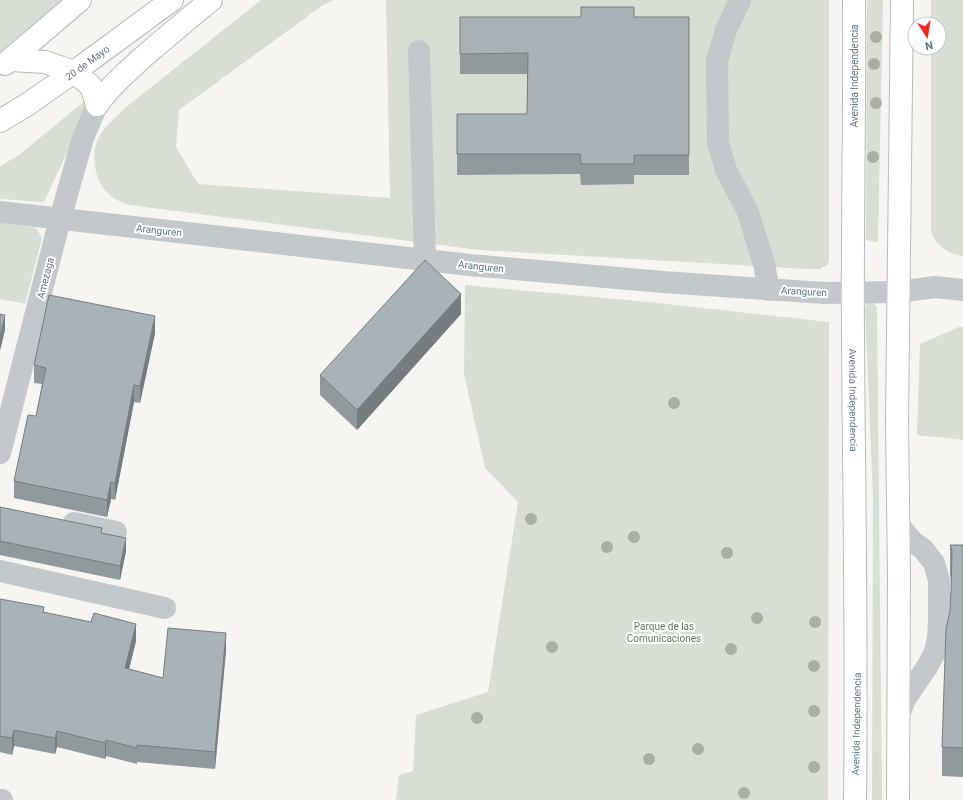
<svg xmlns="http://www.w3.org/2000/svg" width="963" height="800" font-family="Roboto,sans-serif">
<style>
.green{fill:#d8ded3}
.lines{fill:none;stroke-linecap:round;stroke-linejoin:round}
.major-casing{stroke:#b4babc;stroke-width:24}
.highway-casing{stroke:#b5babc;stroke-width:24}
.minor{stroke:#c3c8ca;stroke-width:22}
.major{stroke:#fff;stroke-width:22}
.highway{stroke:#fff;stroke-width:22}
.tree{fill:#a7b0a1}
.wall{fill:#909a9d}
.shaded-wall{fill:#757d7f}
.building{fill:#a7b3b6;stroke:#757d7f}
.labels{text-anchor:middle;stroke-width:4;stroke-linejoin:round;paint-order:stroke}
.street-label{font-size:10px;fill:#5f767f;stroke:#fff}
.park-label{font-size:10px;fill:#66775e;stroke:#fff}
</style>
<rect width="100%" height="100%" fill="#f6f5f2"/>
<g class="green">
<polygon points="0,0 70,0 0,59"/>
<path d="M261 0H334L323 5 179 110 176 147 198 184 390 198 386 0H829V260L828 264 820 269H807L479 250 129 205C124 203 119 201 115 199 96 187 90 160 97 141 103 127 115 118 125 108Z"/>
<polygon points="867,0 883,0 878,242 866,240"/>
<path d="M931 0H963V256C948 254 937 246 931 232V48H939V24H931Z"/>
<polygon points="86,100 89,105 44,202 0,199 0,166 19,155"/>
<polygon points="0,222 36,228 42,238 25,304 0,299"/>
<polygon points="465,285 658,303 829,322 828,800 396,800 399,775 413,771 416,715 488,692 518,502 485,468 464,374"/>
<polygon points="867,302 873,302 877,308 882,800 872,800 873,498 865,309"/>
<polygon points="959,327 963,327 963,440 917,435 920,344"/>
</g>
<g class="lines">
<g class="major-casing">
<g id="major">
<path id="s1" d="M854 0C855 113 852 225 853 338 854 492 857 646 855 800"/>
<polyline points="11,60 45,62 74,72 91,86 97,105"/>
<polyline points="5,64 80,0"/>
<path d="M97 105C109 87 126 73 142 58 165 38 188 19 211 0"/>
<path id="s2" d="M0 121 28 104 74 72 172 0"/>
</g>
</g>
<g class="highway-casing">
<polyline id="highway" points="898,800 899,576 897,421 902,0"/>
</g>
<g class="minor">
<polyline points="740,0 726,30 717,61 718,142 726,170 748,212 764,264 769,290"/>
<polyline points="419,51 425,259"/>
<polyline points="0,212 470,265 663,282 824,293 898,292 935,287 963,290"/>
<polyline points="0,453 60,219 83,138 97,105"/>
<polyline points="74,523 116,532"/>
<polyline points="0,571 165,608"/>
<polyline points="898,717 905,699 927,667 935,652 938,638 939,620 939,580 934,563 923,549 913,542 898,524"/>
<polyline points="0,800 2,800"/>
</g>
<use href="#major" class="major"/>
<use href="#highway" class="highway"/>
</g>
<g class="tree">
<circle cx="876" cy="37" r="6"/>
<circle cx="874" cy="64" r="6"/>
<circle cx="876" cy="103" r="6"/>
<circle cx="873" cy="157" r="6"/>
<circle cx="674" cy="403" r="6"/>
<circle cx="531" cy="519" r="6"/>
<circle cx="634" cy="537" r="6"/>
<circle cx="607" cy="547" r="6"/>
<circle cx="727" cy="553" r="6"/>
<circle cx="757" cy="618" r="6"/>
<circle cx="815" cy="622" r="6"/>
<circle cx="552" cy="647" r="6"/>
<circle cx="731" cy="649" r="6"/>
<circle cx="814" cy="666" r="6"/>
<circle cx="814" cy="711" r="6"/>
<circle cx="477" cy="718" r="6"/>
<circle cx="698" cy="749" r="6"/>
<circle cx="649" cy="759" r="6"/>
<circle cx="814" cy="767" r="6"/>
<circle cx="744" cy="793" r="6"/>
</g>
<g class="wall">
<polygon points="460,17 689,17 689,175 634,175 634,184 581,185 580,174 457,175 457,114 527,114 527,74 460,74"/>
<polygon points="461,314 357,430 320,395 320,375"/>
<polygon points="155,333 140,403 134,402 115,500 111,499 107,517 14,498 14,481 36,416 42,384 34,383 34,365"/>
<polygon points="0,507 102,533 126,551 120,580 0,555"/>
<polygon points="950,545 963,545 963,777 942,776 942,747 951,591 951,580 950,574"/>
<polygon points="0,599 136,641 129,669 163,678 226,650 215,769 137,762 137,764 106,756 105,759 57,747 55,754 14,746 12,755 0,752"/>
</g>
<g class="shaded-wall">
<polygon points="461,294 461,314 357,430 357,410"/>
<polygon points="5,315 5,330 0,351 0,337"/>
<polygon points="155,316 155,333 140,403 140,386"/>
<polygon points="134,385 134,402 115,500 115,483"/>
<polygon points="111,482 111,499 107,517 107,500"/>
<polygon points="126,538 126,551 120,580 120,566"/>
<polygon points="136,624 136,641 125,684 125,668"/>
<polygon points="226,633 226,650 215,769 215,752"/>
<polygon points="14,730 14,746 12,755 12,738"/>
<polygon points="57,731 57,747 55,754 55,738"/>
<polygon points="106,740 106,756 105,759 105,743"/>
</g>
<g class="building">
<polygon points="581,7 634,7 634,17 689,17 689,155 634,155 634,164 581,164 580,154 457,154 457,114 527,114 528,53 460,54 460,17 581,17"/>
<polygon points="425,260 461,294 357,410 320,375"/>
<polygon points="49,295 155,316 140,386 134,385 115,483 111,482 107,500 14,481 28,415 36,416 46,368 34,365"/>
<polygon points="0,314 5,315 0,337"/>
<polygon points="0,507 102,528 101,533 126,538 120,566 0,541"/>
<polygon points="950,545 963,545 963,748 942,747 946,629 950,611 951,591 952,551"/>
<polygon points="0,599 44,607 43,612 91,622 94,613 136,624 125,668 163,678 168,628 226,633 215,752 137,745 137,748 106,740 105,743 57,731 55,738 14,730 12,738 0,736"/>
</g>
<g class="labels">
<g class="street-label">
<text dy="4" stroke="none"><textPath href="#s2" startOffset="105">20 de Mayo</textPath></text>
<text transform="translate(854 76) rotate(-90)" y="4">Avenida Independencia</text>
<text transform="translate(159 230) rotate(6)" y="4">Aranguren</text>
<text transform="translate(481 266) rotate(6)" y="4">Aranguren</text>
<text transform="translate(45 278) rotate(-76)" y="4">Amezaga</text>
<text transform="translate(804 291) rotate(3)" y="4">Aranguren</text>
<text dy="4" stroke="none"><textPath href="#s1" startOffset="400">Avenida Independencia</textPath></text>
<text transform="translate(856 724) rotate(-89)" y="4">Avenida Independencia</text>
</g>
<g class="park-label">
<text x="664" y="630">Parque de las<tspan x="664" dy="12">Comunicaciones</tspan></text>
</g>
</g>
<g transform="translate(927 36) rotate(168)"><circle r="19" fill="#ffffff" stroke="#bfc8cc"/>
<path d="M0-3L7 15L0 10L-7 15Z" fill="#ee2d1a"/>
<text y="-6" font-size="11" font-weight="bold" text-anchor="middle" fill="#5f767f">N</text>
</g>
</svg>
